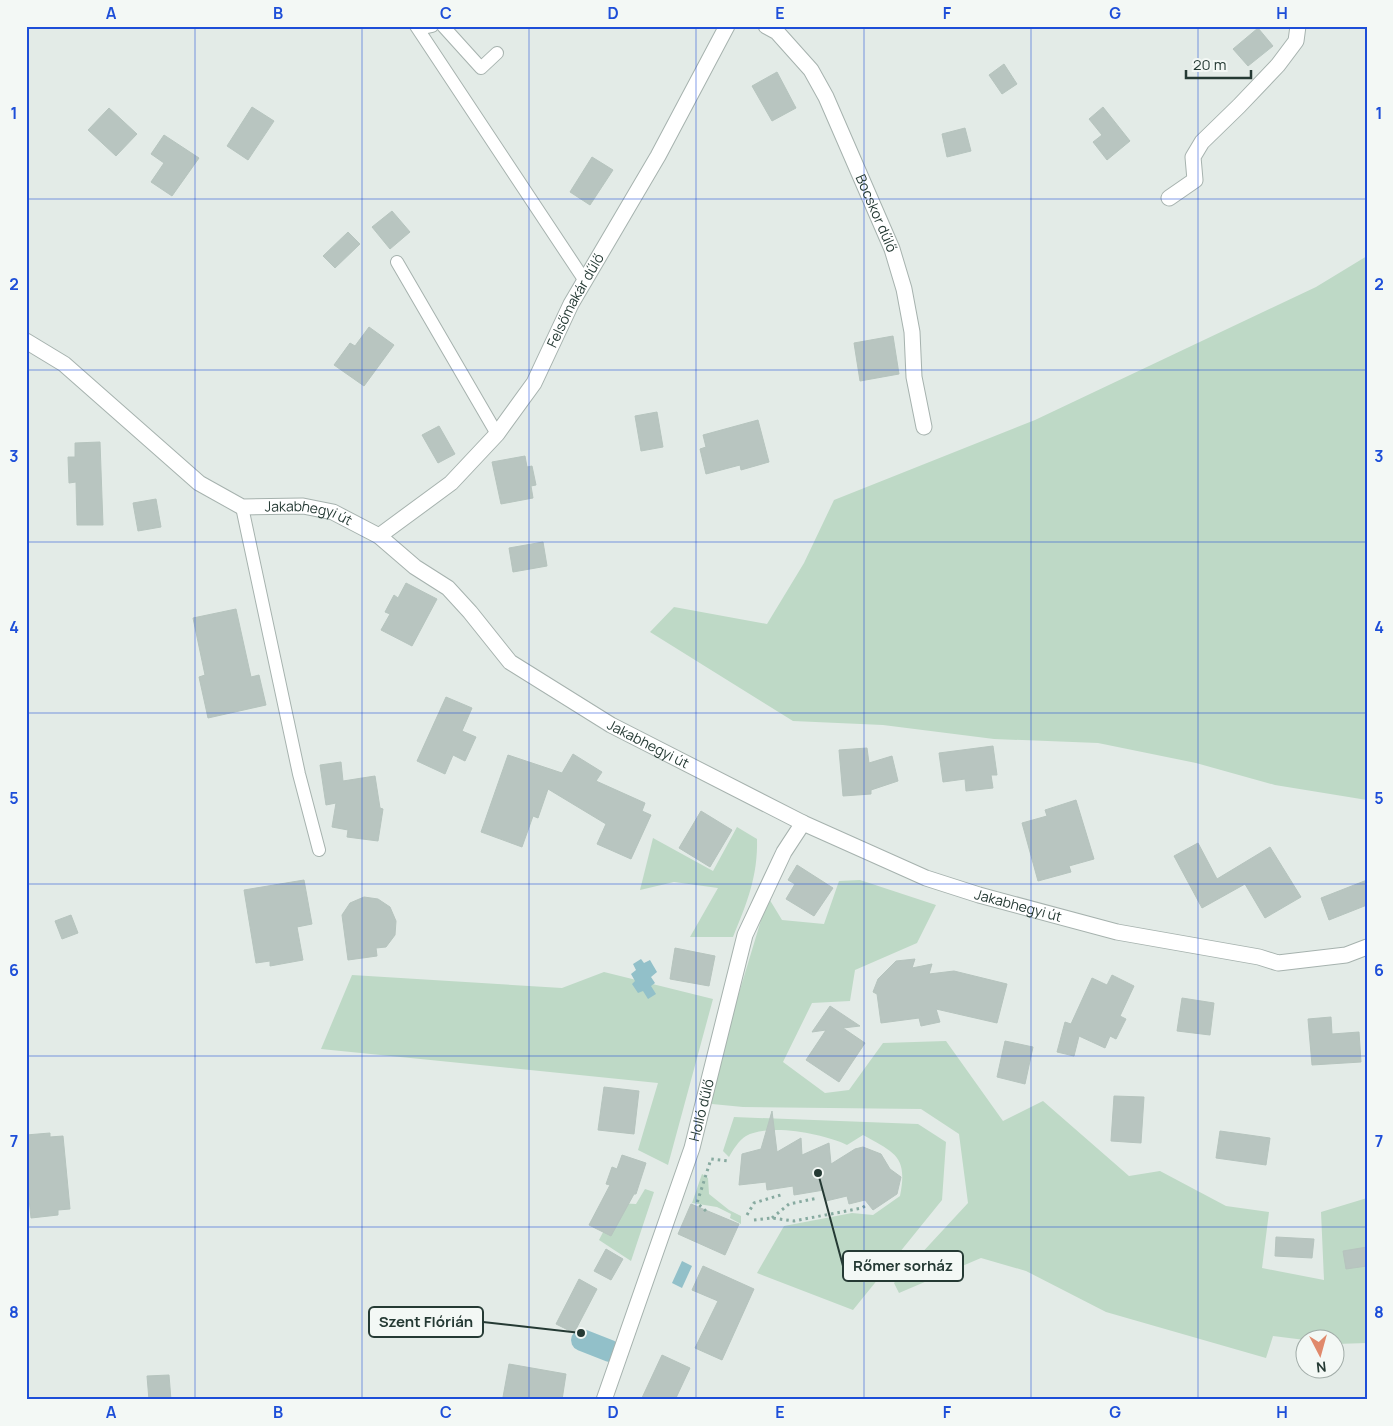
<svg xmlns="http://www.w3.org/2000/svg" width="1393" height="1426" font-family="Manrope,sans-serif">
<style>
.green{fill:#bed9c6}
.water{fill:#92c0c9}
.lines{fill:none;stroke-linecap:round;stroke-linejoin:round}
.canal{stroke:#92c0c9;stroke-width:22}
.building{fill:#b8c5c0;stroke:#b6c4be}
.lane-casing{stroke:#a6b2ae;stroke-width:14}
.street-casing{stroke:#a6b2ae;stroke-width:17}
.path{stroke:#87aaa0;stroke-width:3;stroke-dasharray:2.5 4;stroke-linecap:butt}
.lane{stroke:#fff;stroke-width:12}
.street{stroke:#fff;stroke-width:15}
.grid{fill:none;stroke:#1d4ed8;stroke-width:1;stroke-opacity:0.55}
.labels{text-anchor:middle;stroke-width:5;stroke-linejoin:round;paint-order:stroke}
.street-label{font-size:14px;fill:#253a34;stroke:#f3f8f5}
.leader{fill:none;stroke:#253a34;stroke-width:2}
.callout-dot{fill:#253a34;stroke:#f3f8f5;stroke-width:2}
.callout{fill:#f3f8f5;stroke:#253a34;stroke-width:2}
.callout-label{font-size:15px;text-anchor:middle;font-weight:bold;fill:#253a34}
.neatline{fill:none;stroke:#1d4ed8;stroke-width:2}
.grid-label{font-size:16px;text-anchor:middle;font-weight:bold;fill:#1d4ed8}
</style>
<rect width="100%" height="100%" fill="#e3ebe7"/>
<g class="green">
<polygon points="1367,256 1367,800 1275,785 1196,763 1098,743 994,739 883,725 793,721 650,632 674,607 767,624 804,563 834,500 1035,420 1316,287"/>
<path d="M737 827 757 839C758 876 747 903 733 937H690L718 888 674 882 640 890 653 838 713 871Z"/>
<polygon points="860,880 936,905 917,943 855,970 850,1001 812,1003 783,1062 825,1093 849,1090 883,1043 946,1041 1003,1121 1043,1101 1129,1176 1160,1171 1226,1206 1269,1212 1262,1268 1324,1280 1321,1212 1367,1198 1367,1343 1336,1344 1336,1338 1306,1338 1305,1340 1273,1336 1266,1358 1106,1312 1026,1271 981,1258 899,1293 894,1283 968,1203 959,1134 921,1109 743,1107 712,1104 710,1089 768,897 782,920 824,924 839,881"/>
<polygon points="604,972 713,999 668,1165 638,1150 658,1083 321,1049 352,975 562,988"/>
<path d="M734 1117 918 1124 946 1142 942 1200 853 1310 757 1273 784 1226 852 1213 873 1215 900 1196C908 1156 895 1153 863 1135L847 1145C824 1134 770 1123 746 1136 739 1140 733 1150 729 1157L723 1151Z"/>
<polygon points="702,1174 708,1178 709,1194 729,1210 741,1216 741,1224 730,1218 731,1214 717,1207 692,1203"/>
<polygon points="645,1189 654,1192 631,1261 599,1240 618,1203 636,1204"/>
</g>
<g class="water">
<polygon points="641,959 644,963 650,960 657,972 651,977 655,983 651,986 656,994 648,999 643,991 638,993 632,984 635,981 631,974 636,970 633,964"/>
<polygon points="682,1261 692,1266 682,1288 672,1283"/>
</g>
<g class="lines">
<polyline class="canal" points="582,1340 610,1351"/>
</g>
<g class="building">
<polygon points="1258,28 1273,46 1248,66 1233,49"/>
<polygon points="1004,64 1017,84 1002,94 989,75"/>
<polygon points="777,72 796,108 772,121 752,86"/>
<polygon points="252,107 274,121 248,160 227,146"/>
<polygon points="1103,107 1130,141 1107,160 1093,142 1102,135 1089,119"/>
<polygon points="109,108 137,134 116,156 88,130"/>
<polygon points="965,128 971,151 947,157 942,134"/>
<polygon points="164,135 199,158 172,196 151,182 164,163 151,154"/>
<polygon points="592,157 613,170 590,205 570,192"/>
<polygon points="392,211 410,232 390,249 372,227"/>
<polygon points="348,232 360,244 335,268 323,256"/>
<polygon points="369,327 394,345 364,386 334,365 350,343 355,346"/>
<polygon points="893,336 899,374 860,381 854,343"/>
<polygon points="657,412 663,447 641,451 635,416"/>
<polygon points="758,420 769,462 741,470 740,465 706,474 700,449 706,447 703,435"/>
<polygon points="439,426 455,454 438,463 422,435"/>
<polygon points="100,442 103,525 77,525 76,482 69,483 68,457 75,457 75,443"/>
<polygon points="525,456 527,467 532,466 536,485 531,486 533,498 501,504 492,462"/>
<polygon points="156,499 161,527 138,531 133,503"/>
<polygon points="543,542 547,566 513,572 509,548"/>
<polygon points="406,583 437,599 412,646 381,630 390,614 385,612 394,595 398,598"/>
<polygon points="236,609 251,677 259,675 266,705 208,718 199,677 205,675 193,618"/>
<polygon points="446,697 472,708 462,731 476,737 465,761 453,755 445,774 417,761"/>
<polygon points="993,746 997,775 991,775 993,788 966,791 965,779 943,782 939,753"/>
<polygon points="867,748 869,763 892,756 898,781 871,790 871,794 843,796 839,750"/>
<polygon points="573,754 602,772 596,781 645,803 642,811 651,815 631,859 597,844 606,824 548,789 538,818 533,816 522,847 481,832 508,755 562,773"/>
<polygon points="341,762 343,781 375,776 380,808 383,809 378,841 347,837 348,830 332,827 336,803 326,805 320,765"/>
<polygon points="1076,800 1094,859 1069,866 1071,872 1038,881 1022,823 1047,816 1045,810"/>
<polygon points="701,811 732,830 710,867 679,848"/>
<polygon points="1198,843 1217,879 1270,847 1301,897 1265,918 1245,884 1202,908 1174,856"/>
<polygon points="797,865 833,888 814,916 786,899 795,884 788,880"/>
<polygon points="304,880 312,924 297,927 303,960 270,966 270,961 256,963 244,890"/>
<polygon points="1367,880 1367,905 1329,920 1321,898"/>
<polygon points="364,897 378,899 390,907 396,921 395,935 386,947 376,948 377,956 348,960 342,915 350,903"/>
<polygon points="71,915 78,933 62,939 55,921"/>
<polygon points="675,948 715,956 709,986 670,979"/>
<polygon points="915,959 912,968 932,964 929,974 954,971 1007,984 997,1023 936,1009 940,1022 921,1026 919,1018 881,1023 877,994 873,992 878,979 896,961"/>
<polygon points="1112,975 1134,986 1120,1016 1126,1019 1116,1039 1110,1036 1105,1048 1079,1036 1074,1056 1057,1052 1065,1022 1071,1024 1092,978 1107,985"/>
<polygon points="1182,998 1214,1003 1210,1035 1177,1031"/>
<polygon points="830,1006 860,1026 843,1028 865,1043 839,1082 806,1060 826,1030 812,1032"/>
<polygon points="1331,1017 1332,1034 1359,1032 1361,1062 1312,1065 1308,1019"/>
<polygon points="1005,1041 1033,1047 1025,1084 997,1077"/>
<polygon points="604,1087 639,1091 634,1134 598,1130"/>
<polygon points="1114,1096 1144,1097 1141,1143 1111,1141"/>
<polygon points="772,1111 777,1152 801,1138 802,1155 829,1143 831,1164 855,1149 863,1147 881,1154 890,1169 901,1177 897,1194 873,1210 865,1200 849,1204 847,1196 826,1201 824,1190 794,1195 793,1186 767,1190 766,1182 739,1185 742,1154 761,1149"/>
<polygon points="1220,1131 1270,1138 1266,1165 1216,1158"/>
<polygon points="50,1133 50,1137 63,1136 70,1209 58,1210 58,1215 31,1218 26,1170 26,1135"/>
<polygon points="622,1155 646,1163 636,1194 634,1194 611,1236 589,1225 610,1185 606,1184 612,1167 617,1169"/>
<polygon points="691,1204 739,1224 725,1255 678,1234"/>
<polygon points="1276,1237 1314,1239 1312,1258 1275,1256"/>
<polygon points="1367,1247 1367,1266 1346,1269 1343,1251"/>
<polygon points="606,1249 623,1259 611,1280 594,1271"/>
<polygon points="703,1266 754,1289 722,1360 695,1348 718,1301 692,1290"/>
<polygon points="579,1279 597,1289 574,1333 556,1324"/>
<polygon points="662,1355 690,1368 675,1400 641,1400"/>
<polygon points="509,1364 566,1374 562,1400 519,1400 503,1397"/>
<polygon points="169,1375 171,1400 149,1400 147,1376"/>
</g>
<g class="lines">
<g class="lane-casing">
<g id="lane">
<polyline points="416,26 585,281"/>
<polyline points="418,26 423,28 432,26"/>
<polyline points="443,26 481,68 497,53"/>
<polyline points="397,262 497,434"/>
<polyline points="242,507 299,774 319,850"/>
</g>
</g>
<g class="street-casing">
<g id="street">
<path id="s1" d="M766 26 777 32 811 70 826 97 892 249 904 289 912 332 914 377 924 427"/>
<polyline points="1169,198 1195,180 1193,157 1202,142 1239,106 1278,65 1296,41 1298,26"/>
<path id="s2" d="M26 341 64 364 199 483 242 507 303 506 333 512 379 536 415 567 448 588 470 612 510 662 611 725 803 823 926 878 979 895 1117 932 1259 957 1278 963 1346 955 1367 947"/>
<path id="s3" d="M379 536 451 483 497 434 534 383 571 304 658 156 727 26"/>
<path id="s4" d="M604 1400 692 1148 745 935 784 852 803 823"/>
</g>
</g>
<g class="path">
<polyline points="706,1211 697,1203 711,1159 728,1161"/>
<polyline points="747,1215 754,1203 784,1194"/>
<polyline points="772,1218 789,1204 818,1198"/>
<polyline points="754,1220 772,1218 794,1221 862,1208 868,1204"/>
</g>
<use href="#lane" class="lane"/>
<use href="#street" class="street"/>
</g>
<path class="grid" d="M195 26V1400M362 26V1400M529 26V1400M696 26V1400M864 26V1400M1031 26V1400M1198 26V1400M26 199H1367M26 370H1367M26 542H1367M26 713H1367M26 884H1367M26 1056H1367M26 1227H1367"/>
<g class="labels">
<g class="street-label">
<text dy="5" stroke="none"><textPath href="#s1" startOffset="221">Bocskor dűlő</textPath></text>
<text dy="5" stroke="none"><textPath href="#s3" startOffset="312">Felsőmakár dűlő</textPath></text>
<text dy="5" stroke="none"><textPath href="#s2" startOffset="341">Jakabhegyi út</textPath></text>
<text dy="5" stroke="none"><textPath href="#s2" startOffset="761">Jakabhegyi út</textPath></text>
<text dy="5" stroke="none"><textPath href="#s2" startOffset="1166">Jakabhegyi út</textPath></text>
<text dy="5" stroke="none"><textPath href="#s4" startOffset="306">Holló dűlő</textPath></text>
</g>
</g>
<path class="leader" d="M818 1173L843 1266M581 1333L483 1322"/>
<g class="callout-dot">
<circle cx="818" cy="1173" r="5"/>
<circle cx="581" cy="1333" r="5"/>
</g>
<g class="callout">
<rect x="843" y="1251" width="120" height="30" rx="5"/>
<rect x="369" y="1307" width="114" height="30" rx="5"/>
</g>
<g class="callout-label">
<text x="903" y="1271">Rőmer sorház</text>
<text x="426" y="1327">Szent Flórián</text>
</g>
<rect width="1393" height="1426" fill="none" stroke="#f3f8f5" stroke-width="55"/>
<g transform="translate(1320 1354) rotate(174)"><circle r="24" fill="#f3f8f5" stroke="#a1aca8"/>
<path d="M0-4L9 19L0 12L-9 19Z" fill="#e0896b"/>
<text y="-8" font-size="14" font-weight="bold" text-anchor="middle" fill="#253a34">N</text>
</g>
<path d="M1186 70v8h65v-8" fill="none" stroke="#253a34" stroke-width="2.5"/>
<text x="1193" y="70" font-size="15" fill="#253a34" stroke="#f3f8f5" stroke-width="4" paint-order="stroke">20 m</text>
<rect x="28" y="28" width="1338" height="1370" class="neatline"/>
<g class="grid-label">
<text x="111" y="19">A</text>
<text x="278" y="19">B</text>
<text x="446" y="19">C</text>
<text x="613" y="19">D</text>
<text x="780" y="19">E</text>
<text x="947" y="19">F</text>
<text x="1115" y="19">G</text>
<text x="1282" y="19">H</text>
<text x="14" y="119">1</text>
<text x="1379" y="119">1</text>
<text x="14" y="290">2</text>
<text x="1379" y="290">2</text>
<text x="14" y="462">3</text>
<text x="1379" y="462">3</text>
<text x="14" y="633">4</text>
<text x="1379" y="633">4</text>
<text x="14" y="804">5</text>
<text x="1379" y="804">5</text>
<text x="14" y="976">6</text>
<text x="1379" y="976">6</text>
<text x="14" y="1147">7</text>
<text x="1379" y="1147">7</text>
<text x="14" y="1318">8</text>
<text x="1379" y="1318">8</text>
<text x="111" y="1418">A</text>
<text x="278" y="1418">B</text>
<text x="446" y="1418">C</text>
<text x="613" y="1418">D</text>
<text x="780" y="1418">E</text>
<text x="947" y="1418">F</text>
<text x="1115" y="1418">G</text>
<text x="1282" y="1418">H</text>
</g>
</svg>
